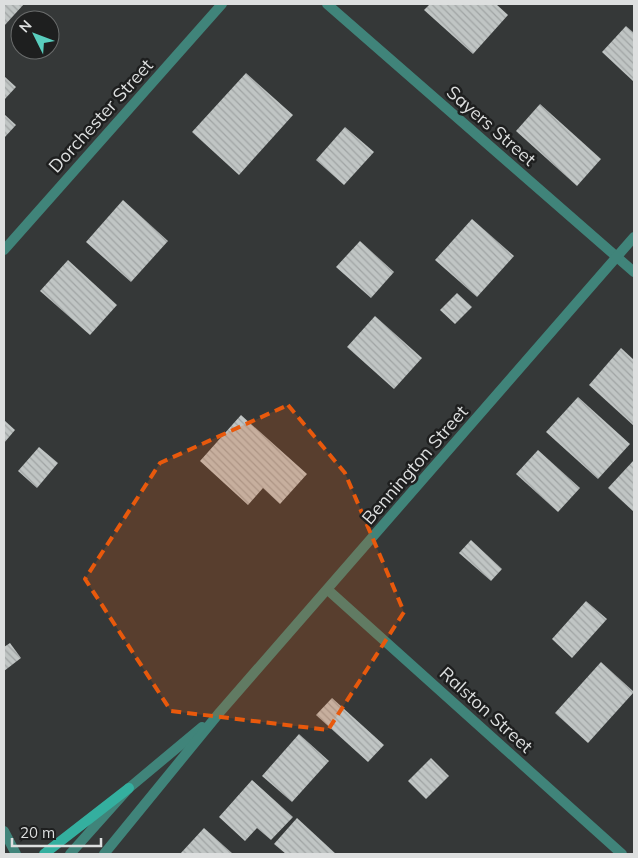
<svg xmlns="http://www.w3.org/2000/svg" width="638" height="858" font-family="Mulish,sans-serif">
<style>
.building{fill:url(#building-back-hatch)}
.lines{fill:none;stroke-linecap:round;stroke-linejoin:round}
.minor{stroke:#40847a;stroke-width:10}
.tertiary{stroke:#40847a;stroke-width:10}
.secondary{stroke:#34af9f;stroke-width:10}
.marked{fill:#e8590c;fill-opacity:0.2;stroke:#e8590c;stroke-width:4;stroke-dasharray:10 6;stroke-linejoin:round}
.labels{text-anchor:middle;stroke-width:5;stroke-linejoin:round;paint-order:stroke}
.street-label{font-size:18px;fill:#dddfdf;stroke:#1e1f1f}
</style>
<defs>
<pattern id="building-back-hatch" width="6" height="6" patternUnits="userSpaceOnUse" patternTransform="scale(1.25)"><rect width="6" height="6" fill="#c0c5c4"/><path d="M-1 5l2 2M0 0l6 6M5-1l2 2" fill="none" stroke="#a0a4a4"/></pattern>
</defs>
<rect width="100%" height="100%" fill="#353838"/>
<g class="building">
<polygon points="4,4 24,4 4,26"/>
<polygon points="430,4 496,4 508,15 473,54 424,10"/>
<polygon points="626,26 634,33 634,82 602,52"/>
<polygon points="246,73 293,115 239,175 192,132"/>
<polygon points="4,76 16,87 4,100"/>
<polygon points="540,104 601,159 577,186 516,131"/>
<polygon points="4,114 16,125 4,138"/>
<polygon points="345,127 374,152 344,185 316,160"/>
<polygon points="123,200 168,241 131,282 86,242"/>
<polygon points="472,219 514,256 477,297 435,260"/>
<polygon points="360,241 394,272 371,298 336,267"/>
<polygon points="68,260 117,305 90,335 40,291"/>
<polygon points="457,293 472,307 455,324 440,310"/>
<polygon points="375,316 422,358 394,389 347,347"/>
<polygon points="621,348 634,360 634,426 589,385"/>
<polygon points="578,397 630,444 598,479 546,432"/>
<polygon points="241,415 307,474 280,504 263,488 248,505 200,461"/>
<polygon points="4,420 15,430 4,443"/>
<polygon points="39,447 58,463 37,488 18,471"/>
<polygon points="538,450 580,488 558,512 516,474"/>
<polygon points="634,460 634,512 608,488"/>
<polygon points="471,540 502,569 491,581 459,553"/>
<polygon points="586,601 607,619 572,658 552,639"/>
<polygon points="10,643 21,658 4,671 4,647"/>
<polygon points="601,662 634,692 588,743 555,713"/>
<polygon points="332,698 384,745 368,762 316,715"/>
<polygon points="299,734 329,761 292,802 262,776"/>
<polygon points="431,758 449,776 426,799 408,781"/>
<polygon points="252,780 293,817 271,840 257,828 245,841 219,817"/>
<polygon points="297,818 336,854 286,854 274,844"/>
<polygon points="204,828 233,854 180,854"/>
</g>
<g class="lines">
<g class="minor">
<polyline points="327,4 634,272"/>
<polyline points="4,250 222,4"/>
<polyline points="328,590 622,854"/>
<polyline points="4,831 16,854"/>
</g>
<g class="tertiary">
<polyline points="70,854 129,788 202,727"/>
<polyline points="104,854 220,712 634,237"/>
</g>
<polyline class="secondary" points="44,854 129,788"/>
</g>
<path class="marked" d="M288 405 345 473 404 612 328 730 171 711 85 579 160 463Z"/>
<g class="labels">
<g class="street-label">
<text transform="translate(101 116) rotate(-48)" y="6">Dorchester Street</text>
<text transform="translate(491 126) rotate(41)" y="6">Sayers Street</text>
<text transform="translate(415 465) rotate(-49)" y="6">Bennington Street</text>
<text transform="translate(486 710) rotate(42)" y="6">Ralston Street</text>
</g>
</g>
<rect width="638" height="858" fill="none" stroke="#dddfdf" stroke-width="10"/>
<g transform="translate(35 35) rotate(312)"><circle r="24" fill="#1e1f1f" stroke="#6a6c6c"/>
<path d="M0-4L9 19L0 12L-9 19Z" fill="#59cebe"/>
<text y="-8" font-size="14" font-weight="bold" text-anchor="middle" fill="#dddfdf">N</text>
</g>
<path d="M12 838v8h89v-8" fill="none" stroke="#dddfdf" stroke-width="2.5"/>
<text x="20" y="838" font-size="15" fill="#dddfdf" stroke="#1e1f1f" stroke-width="4" paint-order="stroke">20 m</text>
</svg>
